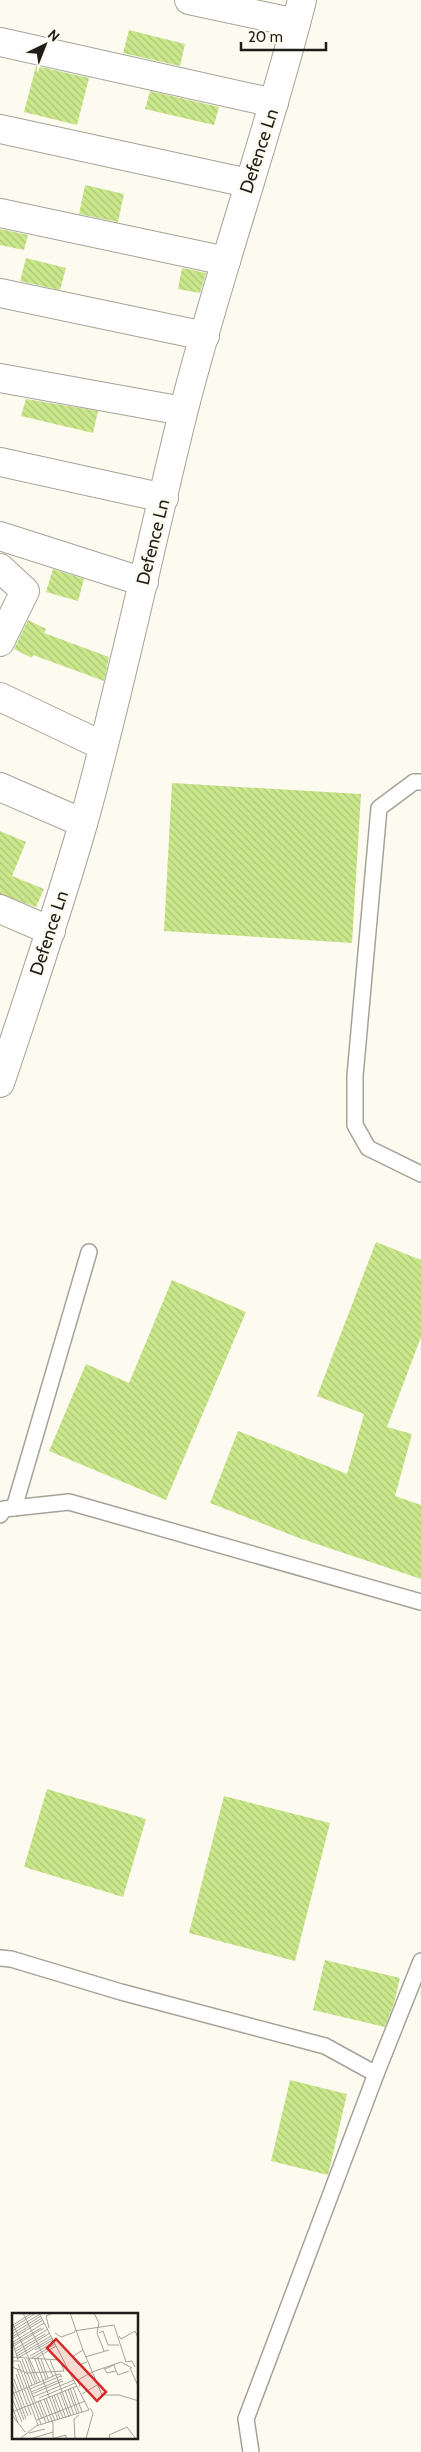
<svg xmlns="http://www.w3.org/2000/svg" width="421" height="2452" font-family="Cabin,sans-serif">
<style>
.building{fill:url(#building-back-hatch)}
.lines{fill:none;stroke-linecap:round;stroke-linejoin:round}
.service-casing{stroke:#a5a399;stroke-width:18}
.minor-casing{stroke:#a5a399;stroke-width:30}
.service{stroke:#fff;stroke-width:15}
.minor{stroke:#fff;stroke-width:28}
.labels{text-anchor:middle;stroke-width:5;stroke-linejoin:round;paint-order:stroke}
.street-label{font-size:18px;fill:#1e1d19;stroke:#fdfbf0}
.inset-road{fill:none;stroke:#a4a29a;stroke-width:1}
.view{fill:#d62828;fill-opacity:0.15;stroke:#d62828;stroke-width:2.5}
.inset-edge{fill:none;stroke:#1e1d19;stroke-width:2.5}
</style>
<defs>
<pattern id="building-back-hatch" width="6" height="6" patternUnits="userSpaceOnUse" patternTransform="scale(1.25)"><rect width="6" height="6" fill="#cae78b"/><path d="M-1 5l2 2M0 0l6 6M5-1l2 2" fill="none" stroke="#adc677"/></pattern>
</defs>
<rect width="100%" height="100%" fill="#fdfbf0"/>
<g class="building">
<polygon points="129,30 185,44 180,66 123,53"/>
<polygon points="36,66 89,78 77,125 24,112"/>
<polygon points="150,91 219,107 214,125 145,109"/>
<polygon points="85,185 124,194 118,222 79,214"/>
<polygon points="0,229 28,235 24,250 0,245"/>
<polygon points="26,258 66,268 60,290 20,281"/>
<polygon points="182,268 206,273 200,293 178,289"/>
<polygon points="26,399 98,411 93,433 21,416"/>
<polygon points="53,569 84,579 78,601 46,592"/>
<polygon points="28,620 46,629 44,633 109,657 104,681 33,655 32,658 14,649"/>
<polygon points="172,783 361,794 352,943 164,931"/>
<polygon points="0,831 26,842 12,876 44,889 36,907 0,894"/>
<polygon points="376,1242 421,1260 421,1337 387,1427 412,1434 395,1496 421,1505 421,1579 299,1538 210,1503 238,1431 347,1474 364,1414 317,1396"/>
<polygon points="172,1280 246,1312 166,1500 49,1451 86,1364 129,1383"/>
<polygon points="47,1789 146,1819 123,1897 24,1867"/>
<polygon points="224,1796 330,1823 295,1961 189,1933"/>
<polygon points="325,1960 400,1978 394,2003 385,2027 313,2010"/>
<polygon points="290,2080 347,2094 328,2175 271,2161"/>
</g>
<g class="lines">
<g class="service-casing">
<g id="service">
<polyline points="421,782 414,782 379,808 355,1076 355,1125 368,1148 421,1174"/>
<polyline points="14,1508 89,1252"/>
<polyline points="0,1515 4,1509 69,1502 421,1602"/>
<polyline points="0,1958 11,1959 121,1992 325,2046 376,2074"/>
<polyline points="251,2452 246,2419 376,2074 421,1961"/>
</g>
</g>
<g class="minor-casing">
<g id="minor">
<polyline points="189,0 296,23"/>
<polyline points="0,42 274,103"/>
<polyline points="0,129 248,183"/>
<polyline points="0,213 226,261"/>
<polyline points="0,293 205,336"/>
<polyline points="0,378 183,411"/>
<polyline points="0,462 164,498"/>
<polyline points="0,536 144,582"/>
<polyline points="0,568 25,591 0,642"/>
<polyline points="0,697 103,746"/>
<polyline points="0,787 83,823"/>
<polyline points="0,909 51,931"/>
<path d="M0 1083C29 997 58 911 83 824 121 688 149 550 183 413 218 274 267 139 302 0"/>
</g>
</g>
<use href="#service" class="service"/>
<use href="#minor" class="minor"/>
</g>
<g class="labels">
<g class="street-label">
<text transform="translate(259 151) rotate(-72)" y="6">Defence Ln</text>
<text transform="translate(153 542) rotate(-76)" y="6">Defence Ln</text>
<text transform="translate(49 933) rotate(-72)" y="6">Defence Ln</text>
</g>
</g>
<g transform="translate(12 2313)">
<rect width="126" height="126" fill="#fdfbf0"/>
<path class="inset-road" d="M11 0 41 63M58 0 71 37 60 44 67 52 75 49M82 0 87 10 85 20 92 38M0 9 28 69M1 12 20 0M0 15 24 0M37 15 34 3 41 0M0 18 28 1M62 18 102 12 114 49 120 48 123 54M43 20 49 24 63 19M87 20 91 18 96 32H107M0 21 29 3M107 23 109 26 123 18 127 27M0 24 30 5M0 26 31 7M0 27 6 47M1 29 32 10M0 32 29 15M44 33 23 46 46 107M0 34 32 15M3 36 36 16M23 37 41 27M71 37 90 82H107L127 88M4 38 33 21M4 41 38 20M5 43 39 23M18 43 42 29M0 44 48 47 52 58M73 44 97 37M6 45 40 25M20 45 43 31M10 46 20 72M13 46 23 71M16 46 25 70M26 46 34 66M29 46 36 65M38 47 44 62 48 61 50 64M0 48H8L17 73M6 51 29 111M0 54 15 60 52 58M92 55 95 60 104 58 106 62 117 58M118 55 127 75M5 56 26 112M93 56 102 52 104 58M4 61 19 102M2 66 16 103M0 68 14 106M17 74 30 106M61 74 70 99M68 74 66 67 80 59 109 49 120 55M58 75 67 100M0 76 12 107M18 76 49 63M56 76 65 101M53 77 62 102M19 79 50 66M48 79 57 104M0 81 44 62 59 103M20 81 51 68M45 81 54 105M70 81 85 72M42 82 51 105M40 83 48 106M21 84 62 67M0 85 10 109M27 85 63 70M34 85 43 108M32 86 41 111V126M28 87 37 109M26 88 34 110M0 93 6 110M0 99 65 73M0 102 13 119M25 107 73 88M17 120 33 116M9 125 24 113 77 97 27 0M18 126 41 119M39 126 54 122V126M63 126 62 106 67 102M74 126 81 100 78 95M98 126 97 122 115 114 124 126"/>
<path class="view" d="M44 26 94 79 85 88 35 35Z"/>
<rect width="126" height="126" class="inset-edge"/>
</g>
<g transform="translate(45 45) rotate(43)" stroke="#fdfbf0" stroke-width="4" paint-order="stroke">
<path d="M0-4L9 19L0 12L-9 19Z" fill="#1e1d19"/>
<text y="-8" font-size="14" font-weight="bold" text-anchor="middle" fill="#1e1d19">N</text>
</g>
<path d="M241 42v8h85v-8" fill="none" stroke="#1e1d19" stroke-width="2.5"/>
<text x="248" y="42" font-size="15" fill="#1e1d19" stroke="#fdfbf0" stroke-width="4" paint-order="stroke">20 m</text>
</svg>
